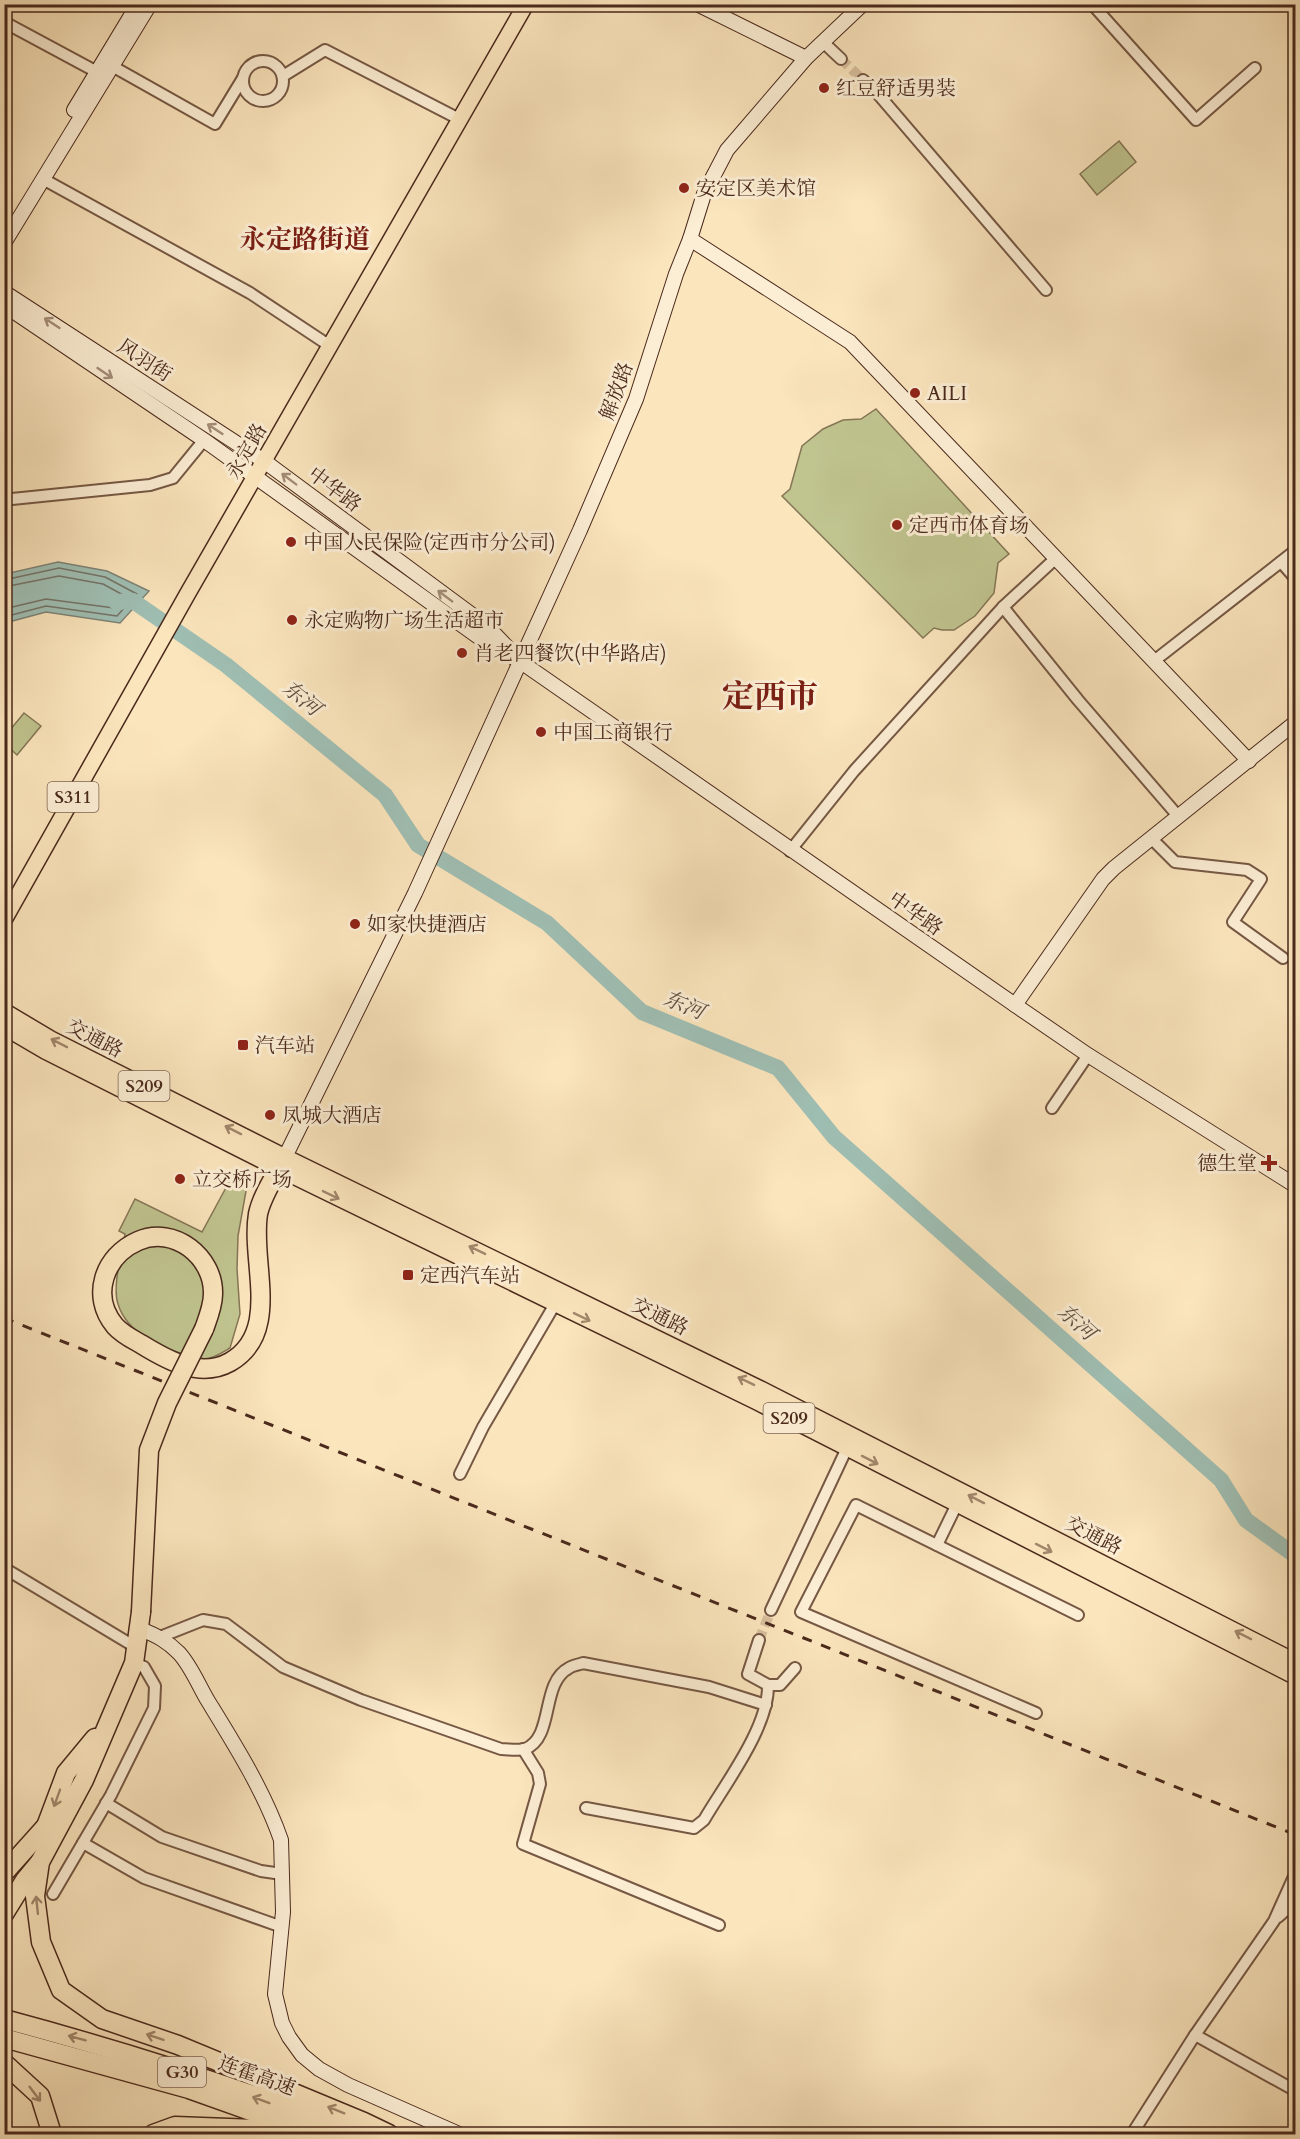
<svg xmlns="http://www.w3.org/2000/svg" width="1300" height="2139" font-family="Cardo,'Noto Serif SC',serif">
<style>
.green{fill:#c0c48f;stroke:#857656;stroke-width:1.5}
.water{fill:#9fbfb4;stroke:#7d8377;stroke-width:1.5}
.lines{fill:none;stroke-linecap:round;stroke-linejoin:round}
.shore{stroke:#747468;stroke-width:1.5}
.river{stroke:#9fbfb4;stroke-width:16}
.street-tunnel{stroke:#d8bf9d;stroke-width:10;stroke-dasharray:10 5;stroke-linecap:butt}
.street-casing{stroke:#765844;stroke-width:14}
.secondary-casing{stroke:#4a291c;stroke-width:16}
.primary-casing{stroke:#4a291c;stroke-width:18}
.highway-casing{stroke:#4a291c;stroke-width:21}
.street{stroke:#fceed4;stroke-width:10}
.secondary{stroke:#fceed4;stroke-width:14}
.primary{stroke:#fbe5bd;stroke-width:15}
.highway{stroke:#fbe5bd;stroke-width:18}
.rail{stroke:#4a291c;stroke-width:3;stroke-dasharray:10 10;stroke-linecap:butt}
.highway-bridge-casing{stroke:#4a291c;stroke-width:21;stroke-linecap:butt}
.highway-bridge{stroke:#fbe5bd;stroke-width:18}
.oneway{stroke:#a38c78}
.oneway2{stroke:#a2876c}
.poi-dot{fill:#8f2418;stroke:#fceed4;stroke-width:2}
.labels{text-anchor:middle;stroke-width:6;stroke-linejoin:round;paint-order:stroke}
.shield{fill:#fceed4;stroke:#7f6453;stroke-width:1.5}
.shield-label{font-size:18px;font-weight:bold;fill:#4a291c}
.poi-label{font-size:20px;fill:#4a291c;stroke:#fceed4;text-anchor:start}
.street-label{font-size:20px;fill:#4a291c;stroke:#fceed4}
.water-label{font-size:21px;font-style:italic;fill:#5f4e42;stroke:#fceed4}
.district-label{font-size:26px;font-weight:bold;fill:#7a1f14;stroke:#fceed4}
.town-label{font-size:32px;font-weight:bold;fill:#7a1f14;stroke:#fceed4}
</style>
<rect width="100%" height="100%" fill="#fbe5bd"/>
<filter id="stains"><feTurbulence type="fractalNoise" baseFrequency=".00333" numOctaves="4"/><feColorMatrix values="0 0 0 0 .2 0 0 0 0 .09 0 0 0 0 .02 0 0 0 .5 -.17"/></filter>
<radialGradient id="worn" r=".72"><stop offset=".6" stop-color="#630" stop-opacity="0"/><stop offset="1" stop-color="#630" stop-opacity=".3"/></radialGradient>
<g class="green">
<polygon points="1119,141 1136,162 1097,195 1080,174"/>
<polygon points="876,409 1009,554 998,563 994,593 975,616 954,630 942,630 934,628 923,638 782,496 790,489 802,446 823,429 843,420 861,419"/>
<polygon points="24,713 41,726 17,755 5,744 5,736"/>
<path d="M235 1171 243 1176 246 1191 238 1236 237 1269 240 1314 230 1348C223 1352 213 1359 204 1359 200 1360 195 1357 191 1356 163 1349 127 1334 118 1304 112 1286 122 1253 125 1234L119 1231 135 1199 202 1232Z"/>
</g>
<polygon class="water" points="58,562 107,571 149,591 120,623 46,612 5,623 5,574"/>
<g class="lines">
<g class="shore">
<polyline points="4,580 59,568 105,577 137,594 117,616 46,606 4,617"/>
<polyline points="4,587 59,576 103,584 125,596 114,608 46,599 4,609"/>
</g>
<polyline class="river" points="116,602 133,601 226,665 385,795 418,845 547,923 642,1012 778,1068 834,1137 1221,1480 1246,1520 1296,1556"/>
<g class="street-tunnel">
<polyline points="841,59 863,80"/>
<polyline points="759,1640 771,1610"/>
</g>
<g class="street-casing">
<g id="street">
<polyline points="1092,4 1196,120 1255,68"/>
<polyline points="4,22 97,72"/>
<polyline points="823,42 841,59"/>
<circle cx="263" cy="81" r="20"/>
<polyline points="112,66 215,124 243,78"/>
<polyline points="283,76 325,50 461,120"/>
<polyline points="863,80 878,94 1046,290"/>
<polyline points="43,179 250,293 330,346"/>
<polyline points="12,499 150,485 173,478 204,440"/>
<polyline points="1281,562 1296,579"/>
<polyline points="1003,607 1078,700 1178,816"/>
<polyline points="1154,661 1296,550"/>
<polyline points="1151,838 1175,862 1247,870 1261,879 1233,922 1283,958"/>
<polyline points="790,851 854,771 1003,607 1056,558"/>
<polyline points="1052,1108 1088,1055"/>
<polyline points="460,1474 483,1427 555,1304"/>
<polyline points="937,1545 957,1504"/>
<polyline points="4,1568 137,1648"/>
<polyline points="771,1610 847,1448"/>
<path d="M160 1637 203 1620 226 1624 283 1667 361 1700 501 1749C508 1749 518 1751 525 1749 555 1737 540 1683 569 1668 573 1665 578 1665 583 1663L709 1687 766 1705"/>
<polyline points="759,1640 748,1674 768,1685 780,1685 795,1668"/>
<polyline points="1036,1713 801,1612 856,1505 1078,1615"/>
<polyline points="523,1749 538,1773 540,1784 523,1844 719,1925"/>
<polyline points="106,1803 162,1837 261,1871 282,1874"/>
<path d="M586 1808 694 1828 704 1820C725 1784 769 1727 768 1685"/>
<polyline points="83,1843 144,1878 282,1927"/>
<polyline points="53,1894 111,1795 154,1708 155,1686 144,1667 134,1663"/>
<polyline points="1278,1917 1296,1901"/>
<polyline points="1195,2035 1296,2091"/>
<polyline points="1132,2134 1195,2035 1274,1921 1296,1872"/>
</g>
</g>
<g class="secondary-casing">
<g id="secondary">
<polyline points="697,4 806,58"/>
<polyline points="1294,4 1296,6"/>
<polyline points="74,110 138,4"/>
<polyline points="690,239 850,342 1249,761"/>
<polyline points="4,243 150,4"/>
<polyline points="4,292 264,461 487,626 509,649"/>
<polyline points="4,305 204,440 480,638 521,662 1015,1005 1088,1055 1296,1186"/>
<polyline points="1015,1005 1103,879 1114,868 1296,722"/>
<polyline points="285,1157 415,893 580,530 636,399 676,274 690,239 704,194 727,150 806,58 863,4"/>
<path d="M140 1629C156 1635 167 1641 179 1653 191 1666 199 1686 208 1701 235 1745 264 1791 281 1840L283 1912 275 1994 282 2023 289 2037 302 2055 319 2069 348 2085 459 2134"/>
</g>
</g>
<g class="primary-casing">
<g id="primary">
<polyline points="4,920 188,593 526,4"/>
<polyline points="4,1011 51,1039 285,1157 763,1390 1296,1662"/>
<polyline points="4,1027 45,1051 279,1169 757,1402 1296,1677"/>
</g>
</g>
<g class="highway-casing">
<g id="highway">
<path d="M204 1329C208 1318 213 1306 213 1294 214 1257 174 1225 138 1241 104 1256 90 1296 115 1326 122 1334 132 1339 141 1344 167 1360 200 1379 230 1362 282 1332 250 1262 258 1214 262 1195 276 1175 285 1157"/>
<polyline points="141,1612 134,1663 84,1780 40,1862 35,1896 41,1942 61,1990 102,2019 178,2045 364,2122 389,2134"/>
<polyline points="42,1837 66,1773 95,1738"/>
<polyline points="4,1873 47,1825"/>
<polyline points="4,1914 25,1880 40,1862"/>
<path d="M4 2019C123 2051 242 2088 356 2134"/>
<polyline points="4,2038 189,2089 315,2134"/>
<polyline points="4,2063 40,2096 52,2134"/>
<polyline points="153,2134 175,2126 258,2129 278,2134"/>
</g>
</g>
<use href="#street" class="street"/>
<use href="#secondary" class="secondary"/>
<use href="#primary" class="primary"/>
<use href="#highway" class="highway"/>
<polyline class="rail" points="4,1318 1296,1835"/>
<g class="highway-bridge-casing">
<polyline id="highway-bridge" points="141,1612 149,1450 167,1403 204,1329"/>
</g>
<use href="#highway-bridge" class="highway-bridge"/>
</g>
<defs><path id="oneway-shaft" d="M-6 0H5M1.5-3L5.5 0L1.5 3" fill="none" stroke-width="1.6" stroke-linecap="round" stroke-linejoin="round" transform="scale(1.5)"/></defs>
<g class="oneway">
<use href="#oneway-shaft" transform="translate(52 323) rotate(-147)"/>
<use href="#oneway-shaft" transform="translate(105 373) rotate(34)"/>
<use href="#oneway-shaft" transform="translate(215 429) rotate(-147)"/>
<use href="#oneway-shaft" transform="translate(289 479) rotate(-143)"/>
<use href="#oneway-shaft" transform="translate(445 596) rotate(-143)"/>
</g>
<g class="oneway2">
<use href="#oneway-shaft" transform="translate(59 1043) rotate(-153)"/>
<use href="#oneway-shaft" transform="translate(233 1130) rotate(-153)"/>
<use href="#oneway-shaft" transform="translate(331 1195) rotate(26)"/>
<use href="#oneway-shaft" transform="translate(477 1250) rotate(-154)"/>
<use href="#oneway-shaft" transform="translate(582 1317) rotate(26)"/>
<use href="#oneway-shaft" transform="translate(746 1381) rotate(-154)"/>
<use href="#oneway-shaft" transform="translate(870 1460) rotate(27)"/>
<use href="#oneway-shaft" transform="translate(976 1499) rotate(-153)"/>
<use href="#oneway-shaft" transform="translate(1044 1548) rotate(27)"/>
<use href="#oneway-shaft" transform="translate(1243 1635) rotate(-153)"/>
<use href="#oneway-shaft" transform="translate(57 1798) rotate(110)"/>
<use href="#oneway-shaft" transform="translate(37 1905) rotate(-96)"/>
<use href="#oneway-shaft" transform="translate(155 2037) rotate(-161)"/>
<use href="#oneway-shaft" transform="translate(77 2038) rotate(-165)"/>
<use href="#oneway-shaft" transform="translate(35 2094) rotate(53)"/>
<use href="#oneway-shaft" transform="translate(261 2100) rotate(-160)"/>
<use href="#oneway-shaft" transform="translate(336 2110) rotate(-158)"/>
</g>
<g class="poi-dot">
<circle cx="824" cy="88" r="6"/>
<circle cx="684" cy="188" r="6"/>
<circle cx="915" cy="393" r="6"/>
<circle cx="897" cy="525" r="6"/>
<circle cx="291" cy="542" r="6"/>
<circle cx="292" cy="620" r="6"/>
<circle cx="462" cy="653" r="6"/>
<circle cx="541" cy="732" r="6"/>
<circle cx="355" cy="924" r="6"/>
<rect x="237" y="1039" width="12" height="12" rx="3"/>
<circle cx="270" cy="1115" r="6"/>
<path d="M1266 1154h6v6h6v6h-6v6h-6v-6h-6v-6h6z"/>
<circle cx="180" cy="1179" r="6"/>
<rect x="402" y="1269" width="12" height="12" rx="3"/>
</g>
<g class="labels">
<g class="shield">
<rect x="47.5" y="782" width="51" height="30" rx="4.5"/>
<rect x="118.5" y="1071" width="51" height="30" rx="4.5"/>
<rect x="763.5" y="1403" width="51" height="30" rx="4.5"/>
<rect x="158" y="2057" width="48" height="30" rx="4.5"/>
</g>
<g class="shield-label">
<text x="73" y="803">S311</text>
<text x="144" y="1092">S209</text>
<text x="789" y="1424">S209</text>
<text x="182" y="2078">G30</text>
</g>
<g class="poi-label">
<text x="836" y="95">红豆舒适男装</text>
<text x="696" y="195">安定区美术馆</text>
<text x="927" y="400">AILI</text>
<text x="909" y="532">定西市体育场</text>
<text x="303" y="549">中国人民保险(定西市分公司)</text>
<text x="304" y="627">永定购物广场生活超市</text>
<text x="474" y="660">肖老四餐饮(中华路店)</text>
<text x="553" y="739">中国工商银行</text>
<text x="367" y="931">如家快捷酒店</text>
<text x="255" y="1052">汽车站</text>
<text x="282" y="1122">凤城大酒店</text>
<text x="1257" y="1170" text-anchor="end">德生堂</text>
<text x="192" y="1186">立交桥广场</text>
<text x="420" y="1282">定西汽车站</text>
</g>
<g class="street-label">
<text transform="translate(145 360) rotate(33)" y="7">风羽街</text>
<text transform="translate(616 391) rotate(-70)" y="7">解放路</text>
<text transform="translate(246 451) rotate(-60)" y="7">永定路</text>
<text transform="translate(335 489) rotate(37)" y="7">中华路</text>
<text transform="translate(916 913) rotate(35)" y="7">中华路</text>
<text transform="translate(95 1038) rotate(27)" y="7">交通路</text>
<text transform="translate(660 1316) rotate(26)" y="7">交通路</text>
<text transform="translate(1094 1535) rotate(27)" y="7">交通路</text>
<text transform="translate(257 2075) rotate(20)" y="7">连霍高速</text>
</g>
<g class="water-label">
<text transform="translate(302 698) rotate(39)" y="7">东河</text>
<text transform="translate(684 1005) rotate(22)" y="7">东河</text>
<text transform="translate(1077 1322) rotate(42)" y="7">东河</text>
</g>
<g class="district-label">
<text x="305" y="248">永定路街道</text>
</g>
<g class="town-label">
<text x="770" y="707">定西市</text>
</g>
</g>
<rect width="1300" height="2139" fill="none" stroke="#fbe5bd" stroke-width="24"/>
<rect x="6" y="6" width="1288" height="2127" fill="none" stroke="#4a291c" stroke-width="3"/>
<rect x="12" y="12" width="1276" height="2115" fill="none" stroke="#4a291c" stroke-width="1.5"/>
<rect width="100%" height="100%" filter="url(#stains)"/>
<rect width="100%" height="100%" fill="url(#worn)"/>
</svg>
